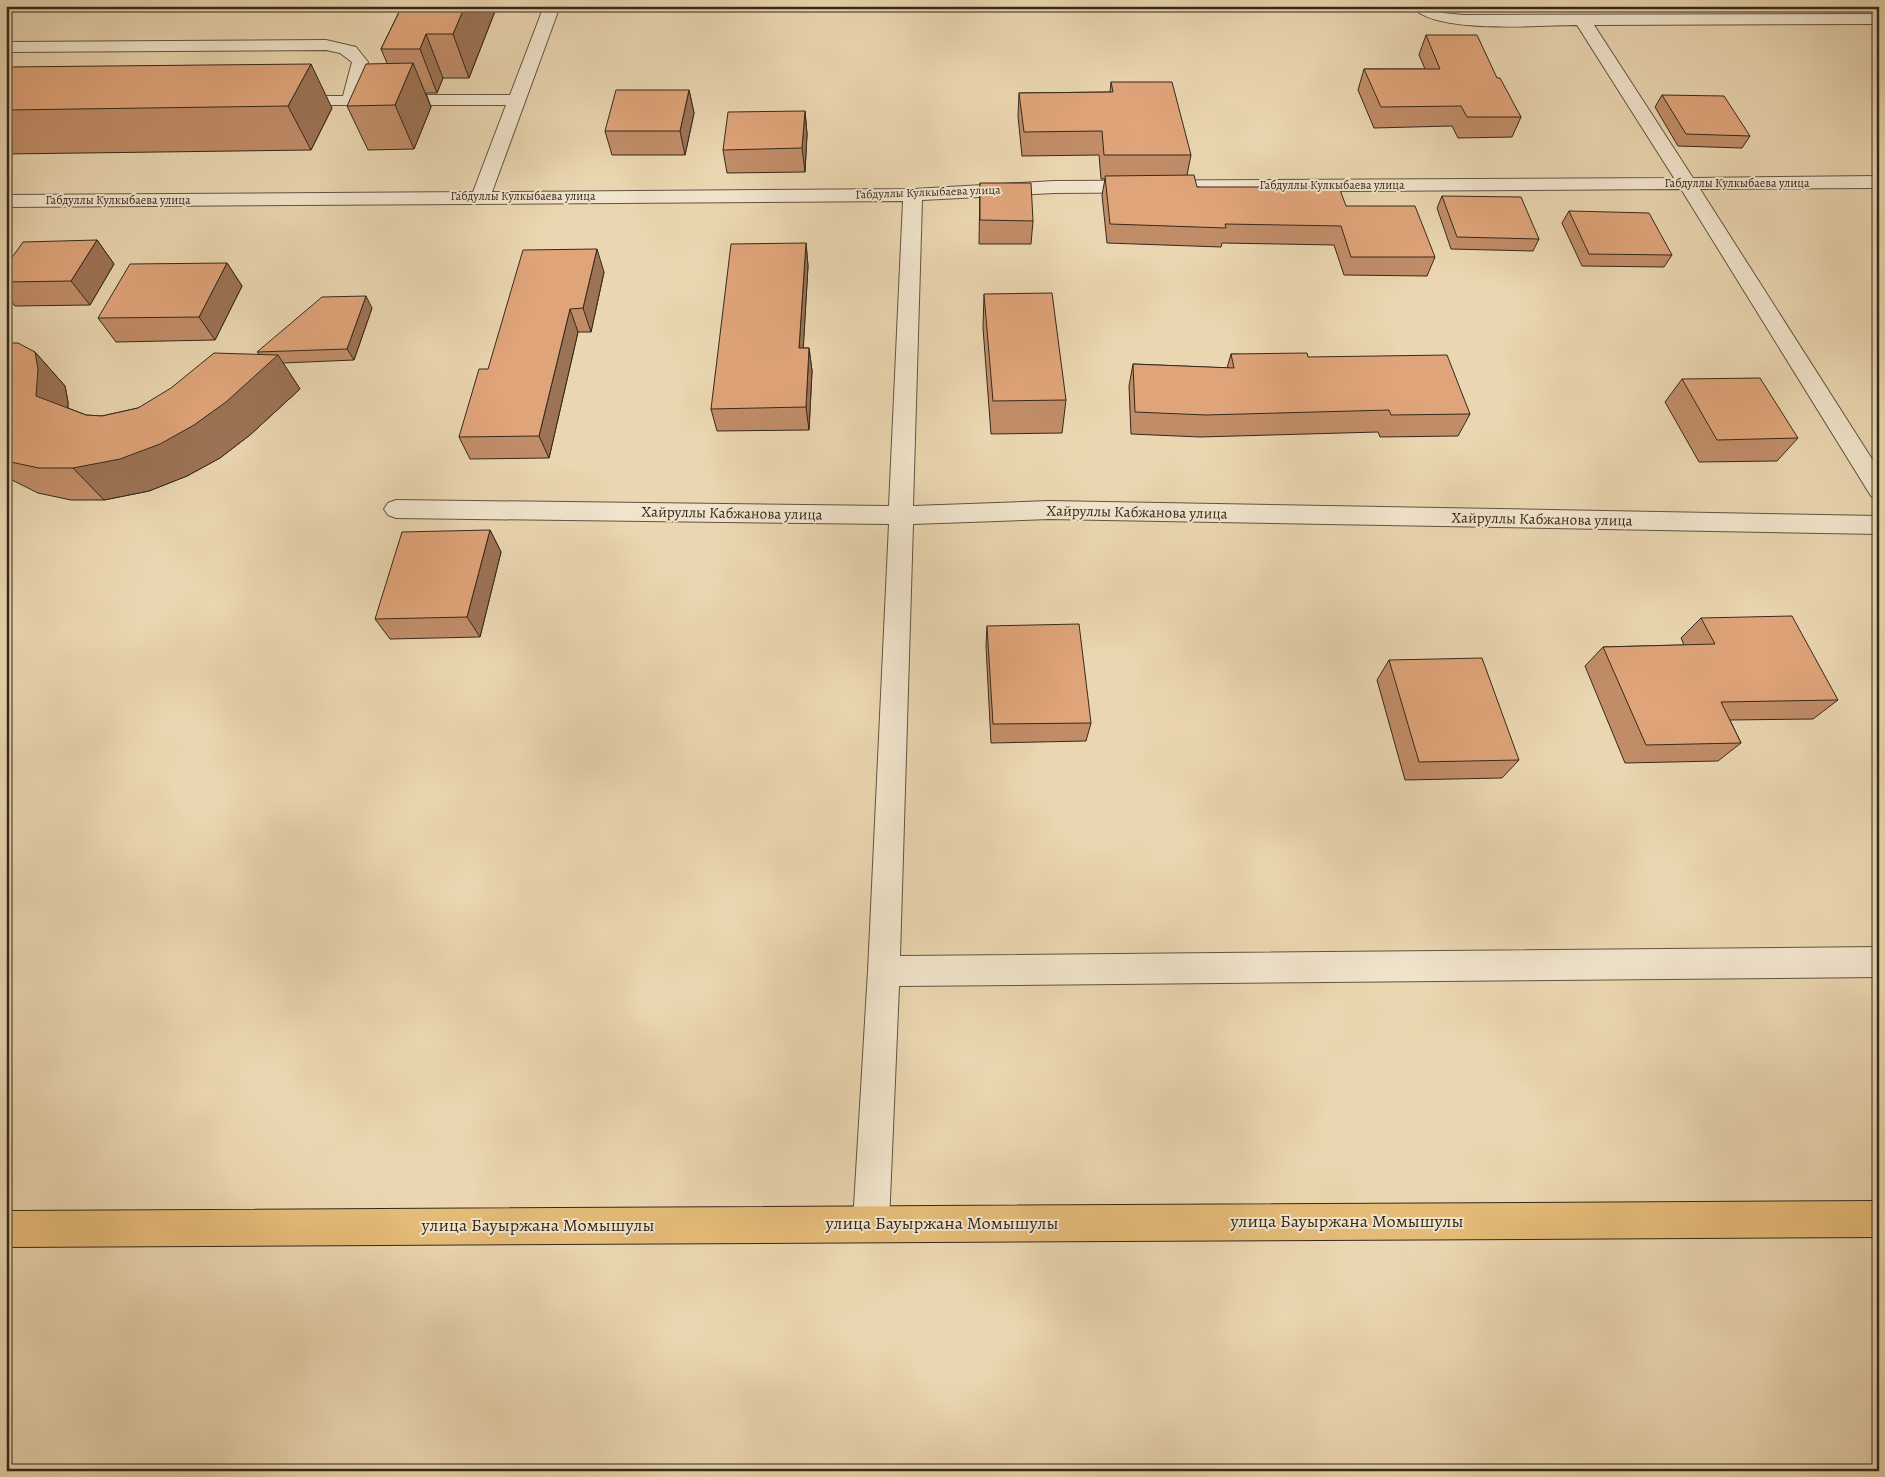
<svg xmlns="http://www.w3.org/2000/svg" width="1885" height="1477" font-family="Alegreya,serif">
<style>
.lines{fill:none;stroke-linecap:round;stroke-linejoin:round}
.minor-casing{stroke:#625440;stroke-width:2}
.major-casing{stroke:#35291b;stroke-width:2}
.minor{fill:#f1e4cc;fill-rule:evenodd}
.major{fill:#e5bb78;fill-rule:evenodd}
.wall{fill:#c18d69;stroke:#35291b}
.shaded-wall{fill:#9d7355;stroke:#35291b}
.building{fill:#e0a47a;stroke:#35291b}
.labels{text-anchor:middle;stroke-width:4;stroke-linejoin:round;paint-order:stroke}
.far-street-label{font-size:12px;fill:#35291b;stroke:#f1e4cc}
.street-label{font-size:15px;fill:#35291b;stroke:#f1e4cc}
.near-street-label{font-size:18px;fill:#35291b;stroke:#f1e4cc}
</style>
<rect width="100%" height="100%" fill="#ead6b0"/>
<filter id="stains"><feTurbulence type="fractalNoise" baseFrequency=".004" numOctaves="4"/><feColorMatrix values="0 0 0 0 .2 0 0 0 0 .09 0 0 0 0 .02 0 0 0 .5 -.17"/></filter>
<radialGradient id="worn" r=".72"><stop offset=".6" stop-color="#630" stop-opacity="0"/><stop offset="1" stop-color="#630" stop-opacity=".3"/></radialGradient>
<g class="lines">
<g class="minor-casing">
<path id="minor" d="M544 6H560L492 192 913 189 1054 181 1674 178 1577 25C1543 25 1432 35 1412 6H1430L1443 13 1463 15 1879 14V24L1594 25 1693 178 1879 176V188L1700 189 1879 470V499L1871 496 1681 189 1054 193 922 200 913 506 1049 501 1879 516V534L1049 519 913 524 900 956 1879 947V977L899 986 889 1223 883 1235 871 1241 859 1235 853 1223 868 971 889 524 396 518 388 515 384 509 388 503 396 500 889 506 903 201 6 207V195L473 192 506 105H287L284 101 287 97 293 96H343L352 62 340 53 326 50 6 52V42L326 40 356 47 368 62 360 95H510Z"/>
</g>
<g class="major-casing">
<polygon id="major" points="1879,1201 1879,1237 6,1247 6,1211"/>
</g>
<use href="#minor" class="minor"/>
<use href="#major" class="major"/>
</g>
<g class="wall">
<polygon points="402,6 497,6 469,78 443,78 437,93 426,93 431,107 414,149 368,150 347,106 387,63 381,49"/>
<polygon points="1426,35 1497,78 1521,117 1512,137 1458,138 1452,126 1374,128 1358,90 1364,69 1425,69 1419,55"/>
<polygon points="6,67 332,108 311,150 6,154"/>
<polygon points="1111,82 1191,155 1187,175 1197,187 1346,206 1435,257 1427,276 1344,275 1334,245 1222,243 1221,247 1107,243 1102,195 1105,179 1101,179 1099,155 1022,156 1018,116 1019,93 1110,92"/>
<polygon points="689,90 694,113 685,155 612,155 605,131"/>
<polygon points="1662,95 1750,136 1742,148 1678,146 1655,107"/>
<polygon points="805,111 807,134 805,172 727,173 723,150"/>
<polygon points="980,183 1033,221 1031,244 979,244"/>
<polygon points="1442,196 1539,239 1533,251 1451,249 1437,208"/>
<polygon points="1569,211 1672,255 1664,267 1582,266 1562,223"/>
<polygon points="97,240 114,264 90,305 15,306 6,295 6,266"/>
<polygon points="806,243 808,266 803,348 809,348 812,371 809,430 717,431 711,409"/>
<polygon points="227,263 242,286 215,340 116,342 98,318"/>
<polygon points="604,272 591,332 578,332 549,458 470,459 459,437 488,369"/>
<polygon points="984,294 1066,400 1062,433 991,434 983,328"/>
<polygon points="372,308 354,360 283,363 300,389 250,435 220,458 187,476 149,491 104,500 71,500 38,493 10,479 6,475 6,343 35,352 65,386 68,402 68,408 86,415 102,416 138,408 259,354 257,352"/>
<polygon points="1231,354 1308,357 1470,414 1458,436 1380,437 1378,432 1200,437 1131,434 1129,386 1133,364 1227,368"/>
<polygon points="1682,379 1798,438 1777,461 1699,462 1665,402"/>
<polygon points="490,530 501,552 480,637 390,639 375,619"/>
<polygon points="1701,618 1838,700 1813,719 1730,720 1741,743 1718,761 1625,763 1585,666 1603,647 1684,645 1681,638"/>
<polygon points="987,626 1091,723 1086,741 991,743 986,646"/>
<polygon points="1389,660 1519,760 1502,778 1405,780 1377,680"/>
</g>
<g class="shaded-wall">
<polygon points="465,6 497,6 469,78 453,34"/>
<polygon points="426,34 443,78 437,93 420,49"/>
<polygon points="413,63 431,107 414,149 395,105"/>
<polygon points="311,64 332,108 311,150 288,106"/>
<polygon points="689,90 694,113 685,155 680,131"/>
<polygon points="805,111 807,134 805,172 802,148"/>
<polygon points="97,240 114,264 90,305 71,281"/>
<polygon points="806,243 808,266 802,371 799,348"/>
<polygon points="597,249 604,272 591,332 583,308"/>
<polygon points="227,263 242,286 215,340 199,317"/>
<polygon points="366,296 372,308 354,360 347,349"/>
<polygon points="570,309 578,332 549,458 539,436"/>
<polygon points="809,348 812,371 809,430 806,407"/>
<polygon points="35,352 65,386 68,402 67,429 36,396"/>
<polygon points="278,355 300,389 250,435 220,458 187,476 149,491 104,500 73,468"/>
<polygon points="490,530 501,552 480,637 467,617"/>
</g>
<g class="building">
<polygon points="402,6 465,6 453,34 426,34 420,49 381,49"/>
<polygon points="1426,35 1477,35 1497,78 1500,78 1521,117 1467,117 1461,106 1381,107 1364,69 1440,69"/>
<polygon points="413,63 395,105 347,106 366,64"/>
<polygon points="311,64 288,106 6,110 6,67"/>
<polygon points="1111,82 1172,82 1191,155 1104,155 1102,131 1024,132 1019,93 1113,92"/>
<polygon points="616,90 689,90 680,131 605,131"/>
<polygon points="1662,95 1724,96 1750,136 1686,134"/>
<polygon points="805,111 802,148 723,150 728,112"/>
<polygon points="1194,175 1197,187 1339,187 1346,206 1415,206 1435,257 1351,257 1341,226 1225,224 1226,228 1110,224 1105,176"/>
<polygon points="980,183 1031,183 1033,221 980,220"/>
<polygon points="1442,196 1521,197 1539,239 1457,237"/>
<polygon points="1569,211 1649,213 1672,255 1589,254"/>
<polygon points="97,240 71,281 6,282 6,266 23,242"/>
<polygon points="806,243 799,348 809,348 806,407 711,409 731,244"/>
<polygon points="597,249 583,308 570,309 539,436 459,437 479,369 488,369 523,250"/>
<polygon points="227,263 199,317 98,318 130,264"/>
<polygon points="1052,293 1066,400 993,401 984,294"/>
<polygon points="366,296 347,349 257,352 322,297"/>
<polygon points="6,343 18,343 35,352 38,369 36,396 86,415 102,416 138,408 171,388 214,353 278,355 226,402 194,425 160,444 120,459 73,468 39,468 6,461"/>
<polygon points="1307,353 1308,357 1447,355 1470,414 1391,415 1389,410 1206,415 1135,412 1133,364 1234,368 1231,354"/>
<polygon points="1760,378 1798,438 1717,440 1682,379"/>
<polygon points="490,530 467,617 375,619 402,532"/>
<polygon points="1792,616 1838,700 1721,702 1741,743 1646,745 1603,647 1715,644 1701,618"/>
<polygon points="1079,624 1091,723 993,724 987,626"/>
<polygon points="1482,658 1519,760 1419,762 1389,660"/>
</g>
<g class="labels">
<g class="far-street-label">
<text x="1737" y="187">Габдуллы Кулкыбаева улица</text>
<text x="1332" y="189">Габдуллы Кулкыбаева улица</text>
<text transform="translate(928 192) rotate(-2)" y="4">Габдуллы Кулкыбаева улица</text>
<text x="523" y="200">Габдуллы Кулкыбаева улица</text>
<text x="118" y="204">Габдуллы Кулкыбаева улица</text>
</g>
<g class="street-label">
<text transform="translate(1137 512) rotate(1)" y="5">Хайруллы Кабжанова улица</text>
<text transform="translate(732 513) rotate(1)" y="5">Хайруллы Кабжанова улица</text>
<text transform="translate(1542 519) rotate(1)" y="5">Хайруллы Кабжанова улица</text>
</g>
<g class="near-street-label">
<text x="1347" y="1227">улица Бауыржана Момышулы</text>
<text x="942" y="1229">улица Бауыржана Момышулы</text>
<text x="538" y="1231">улица Бауыржана Момышулы</text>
</g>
</g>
<rect width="1885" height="1477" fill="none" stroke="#ead6b0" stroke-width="25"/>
<rect x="8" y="8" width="1870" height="1462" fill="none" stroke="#35291b" stroke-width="2.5"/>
<rect x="12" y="12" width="1860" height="1452" fill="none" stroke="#35291b"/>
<rect width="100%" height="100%" filter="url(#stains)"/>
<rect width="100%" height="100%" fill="url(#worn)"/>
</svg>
